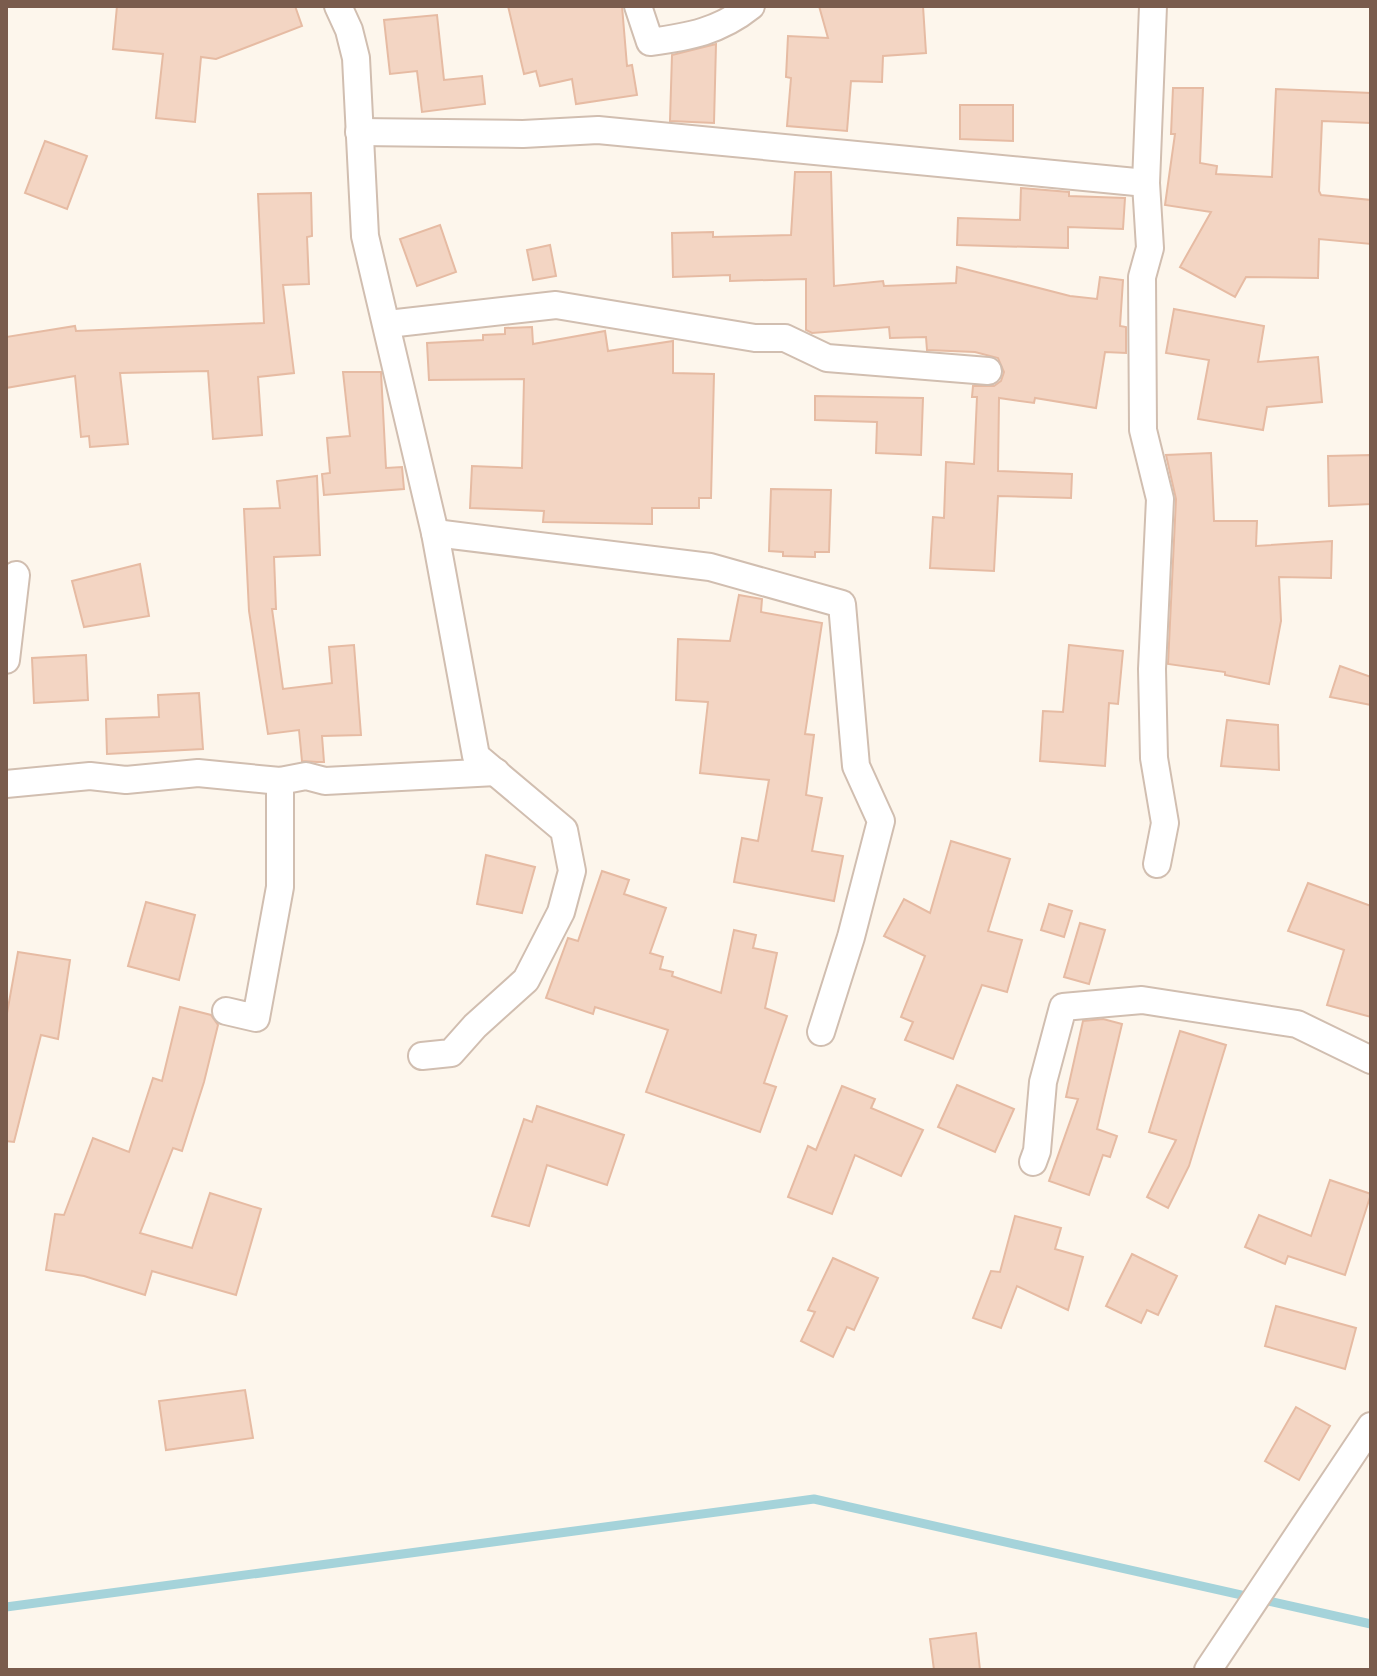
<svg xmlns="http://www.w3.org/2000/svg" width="1377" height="1676" font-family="Overpass,sans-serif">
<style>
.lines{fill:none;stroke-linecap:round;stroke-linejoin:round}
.stream{stroke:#a5d3da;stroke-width:9}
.building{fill:#f3d5c3;stroke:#e6bba3;stroke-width:2}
.minor-casing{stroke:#d1beb0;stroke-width:30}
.minor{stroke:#fff;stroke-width:26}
</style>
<rect width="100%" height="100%" fill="#fdf6ec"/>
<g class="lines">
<polyline class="stream" points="6,1607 814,1499 1371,1624"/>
</g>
<g class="building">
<polygon points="117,6 295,6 302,26 216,59 201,57 195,122 156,118 163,54 113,49"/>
<polygon points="508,6 622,6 627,66 632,65 637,95 576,104 572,79 540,86 536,71 524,74"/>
<polygon points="819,6 923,6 926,53 883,56 882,82 851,81 847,131 787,126 791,78 786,77 788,36 828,38"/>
<polygon points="437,15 444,80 482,76 485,104 422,112 417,71 390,74 384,20"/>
<polygon points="716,44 714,123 670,121 672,55"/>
<polygon points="1173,88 1203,88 1200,163 1217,166 1216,174 1272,177 1276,89 1371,93 1371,123 1322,121 1319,191 1321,195 1371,200 1371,244 1319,239 1318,278 1246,277 1235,297 1180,267 1211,212 1165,205 1175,134 1171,134"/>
<polygon points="960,105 1013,105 1013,141 960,139"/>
<polygon points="45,141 87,156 67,209 25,193"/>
<polygon points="795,172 831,172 834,286 883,281 884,286 956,283 957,267 1070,296 1097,299 1100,277 1123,280 1120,326 1126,327 1126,353 1105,352 1096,408 1035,398 1034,403 999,398 998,471 1072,474 1071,498 998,496 994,571 930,568 933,517 944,518 946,462 974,464 977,397 972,397 973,386 994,386 1001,381 1004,372 998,358 975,352 927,350 926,337 890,338 889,327 812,333 806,330 806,279 730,281 730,275 673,277 672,233 713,232 713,237 791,235"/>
<polygon points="1021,188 1069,192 1069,196 1125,198 1123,229 1068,227 1068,248 957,245 958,218 1020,220"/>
<polygon points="311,193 312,236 307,237 309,284 283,285 294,373 258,377 262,435 213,439 208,371 120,373 128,444 90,447 89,436 81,437 75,376 6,388 6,337 75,326 76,331 264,323 258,194"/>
<polygon points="440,225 456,272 417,286 400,239"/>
<polygon points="550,245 556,276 533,280 527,250"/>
<polygon points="1174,309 1264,326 1258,362 1318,357 1322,402 1267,407 1263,430 1198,419 1209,360 1166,353"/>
<polygon points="532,327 533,344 605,331 608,351 673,341 673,373 714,374 711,498 699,498 699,508 652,508 652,524 543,522 544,511 470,508 472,466 522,468 524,379 429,380 427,343 483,340 483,335 505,334 505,328"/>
<polygon points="343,372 381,372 386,468 402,467 404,489 324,495 322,474 330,473 327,438 350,436"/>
<polygon points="815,396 923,398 921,455 876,453 877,422 815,420"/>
<polygon points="1211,453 1214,521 1257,521 1256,546 1332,541 1331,578 1279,577 1281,621 1269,684 1225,675 1225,672 1168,664 1176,499 1166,455"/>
<polygon points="1371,455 1371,504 1329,506 1328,456"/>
<polygon points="317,476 320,555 274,557 276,609 272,609 283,689 332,683 329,647 354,645 361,735 322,736 324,762 317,762 302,761 299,730 268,734 249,611 244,509 280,508 277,481"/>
<polygon points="771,489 831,490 829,552 815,552 815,557 783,556 783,552 769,551"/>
<polygon points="140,564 149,616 84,627 72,581"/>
<polygon points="739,595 762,599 761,612 822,623 805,734 814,735 806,795 822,798 812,851 843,856 834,901 734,882 742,838 758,841 769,780 700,773 708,702 676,700 678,639 730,641"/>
<polygon points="1069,645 1123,651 1118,704 1109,703 1105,766 1040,761 1043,711 1063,712"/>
<polygon points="86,655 88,700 34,703 32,658"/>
<polygon points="1340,666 1371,677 1371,705 1330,697"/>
<polygon points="199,693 203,749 107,754 106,719 159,717 158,695"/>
<polygon points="1227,720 1278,725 1279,770 1221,766"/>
<polygon points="951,841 1010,859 988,931 1022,940 1007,992 982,985 953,1059 905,1040 913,1022 901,1017 925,956 884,936 904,899 930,913"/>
<polygon points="486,855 535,867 522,913 477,904"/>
<polygon points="602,871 629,880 624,894 666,908 650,953 663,957 660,969 673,972 672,976 721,993 734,930 756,935 753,948 777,953 765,1008 787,1016 764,1083 776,1087 760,1132 646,1092 668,1030 595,1007 593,1014 546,998 568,938 578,941"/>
<polygon points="1308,883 1371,906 1371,1017 1327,1005 1344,950 1288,931"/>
<polygon points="146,902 195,915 179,980 128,966"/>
<polygon points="1049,904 1072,911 1064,937 1041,930"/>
<polygon points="1080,923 1105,930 1089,984 1064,977"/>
<polygon points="18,952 70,960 58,1039 41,1035 14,1142 6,1141 6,1019"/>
<polygon points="180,1007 211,1015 218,1025 204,1082 182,1151 173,1148 140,1233 192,1248 210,1193 261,1209 236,1295 152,1271 145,1295 84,1276 46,1270 55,1214 64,1215 93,1138 129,1152 153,1078 162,1081"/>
<polygon points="1103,1019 1122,1024 1097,1129 1117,1136 1110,1157 1103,1155 1089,1195 1049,1181 1078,1099 1066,1097 1083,1021"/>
<polygon points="1180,1031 1226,1045 1189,1166 1168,1208 1147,1197 1176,1140 1149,1132"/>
<polygon points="957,1085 1014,1109 995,1152 938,1127"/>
<polygon points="842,1086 875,1099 871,1108 923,1130 901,1176 855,1155 832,1214 788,1197 808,1146 816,1150"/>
<polygon points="537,1106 624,1135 607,1185 547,1165 529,1226 492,1216 524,1119 532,1122"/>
<polygon points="1330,1180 1371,1194 1345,1275 1288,1256 1285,1264 1245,1247 1259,1215 1311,1236"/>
<polygon points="1015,1216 1061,1228 1055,1249 1083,1257 1068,1310 1017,1286 1001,1328 973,1318 991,1271 1000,1272"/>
<polygon points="1132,1254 1177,1276 1158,1315 1147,1310 1141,1323 1106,1306"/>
<polygon points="833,1258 878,1278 854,1330 847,1327 833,1357 801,1341 815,1312 808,1310"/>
<polygon points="1276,1306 1356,1328 1345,1369 1265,1346"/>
<polygon points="245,1390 253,1438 166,1450 159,1401"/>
<polygon points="1296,1407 1330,1426 1299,1480 1265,1461"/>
<polygon points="976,1633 980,1670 934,1670 930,1639"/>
</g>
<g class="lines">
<g class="minor-casing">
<g id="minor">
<polyline points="338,6 349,30 356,58 365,236 435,533 476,756 564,830 572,871 561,912 526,980 475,1026 451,1053 422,1056"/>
<path d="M638 6 650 42C689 37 720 31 751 6"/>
<polyline points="1153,6 1146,183 1150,248 1142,277 1143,430 1160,499 1152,669 1154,758 1165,823 1157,864"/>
<polyline points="359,132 523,134 598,130 1146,183"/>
<polyline points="388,324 556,305 755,338 785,338 827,358 988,371"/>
<polyline points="435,533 710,567 842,604 856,766 881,821 851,937 821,1032"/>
<polyline points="6,660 16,575"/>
<polyline points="6,784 90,776 126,780 198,773 280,781 306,776 325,781 496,772"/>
<polyline points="226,1011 256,1018 280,887 280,781"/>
<polyline points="1033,1162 1037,1151 1043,1082 1063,1007 1142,1000 1297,1024 1371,1060"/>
<polyline points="1208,1670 1371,1426"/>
</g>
</g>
<use href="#minor" class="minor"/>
</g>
<rect width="1377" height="1676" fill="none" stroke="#7a5c4d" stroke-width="16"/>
</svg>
